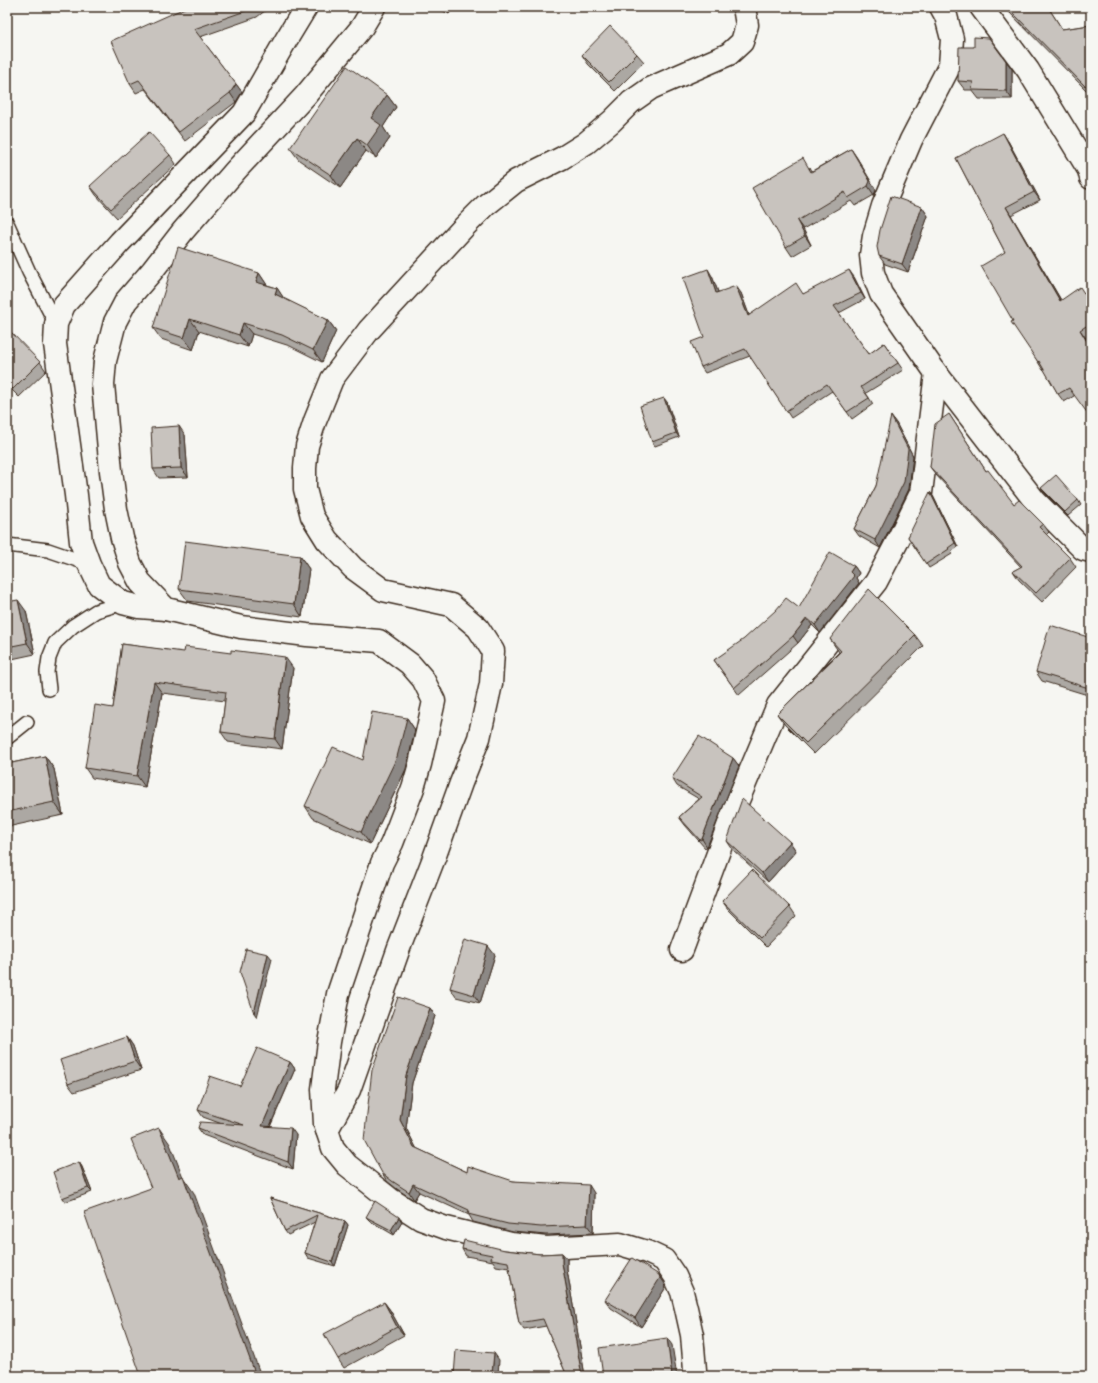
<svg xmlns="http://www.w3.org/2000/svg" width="1098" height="1383" font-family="'Gochi Hand',sans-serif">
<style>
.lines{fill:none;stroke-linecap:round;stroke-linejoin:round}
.lane-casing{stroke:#3b2a1e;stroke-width:16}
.street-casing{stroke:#3b2a1e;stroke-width:25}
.secondary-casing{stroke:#3b2a1e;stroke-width:25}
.lane{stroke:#f6f6f2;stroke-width:13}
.street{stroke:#f6f6f2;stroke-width:22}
.secondary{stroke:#f6f6f2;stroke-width:22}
.wall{fill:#aca8a3;stroke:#3b2a1e}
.shaded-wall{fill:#8c8885;stroke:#3b2a1e}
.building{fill:#c8c3be;stroke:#3b2a1e}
</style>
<rect width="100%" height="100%" fill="#f6f6f2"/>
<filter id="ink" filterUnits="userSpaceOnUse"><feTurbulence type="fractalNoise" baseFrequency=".025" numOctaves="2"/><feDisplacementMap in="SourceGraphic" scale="8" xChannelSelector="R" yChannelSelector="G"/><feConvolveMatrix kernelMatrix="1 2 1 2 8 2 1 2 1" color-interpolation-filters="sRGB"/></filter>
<g filter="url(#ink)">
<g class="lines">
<g class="lane-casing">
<g id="lane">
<polyline points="7,223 29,272 56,324"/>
<polyline points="7,545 48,550 89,564"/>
<polyline points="49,689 47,672 49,658 55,643 73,626 96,611 123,603"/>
<polyline points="7,738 27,722"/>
</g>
</g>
<g class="street-casing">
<g id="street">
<polyline points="941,7 946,16 952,39 950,65 911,140 883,206 874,236 871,255 873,273 881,294 936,373 1035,501 1083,549 1091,551"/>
<polyline points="981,7 1028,70 1089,170 1091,178"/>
<polyline points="166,609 139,607 123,603 99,585 89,564 81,542 76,495 55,344 56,324 64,305 120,242 244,113 286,40 306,7"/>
<polyline points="682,950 736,805 778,705 876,582 896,544 921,493 936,373"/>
<polyline points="327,1130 349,1090 399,948 434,858 461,783 479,738 491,684 493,651 478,628 451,605 383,590 353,568 327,540 312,516 305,489 305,468 307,446 315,421 332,379 369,330 463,228 486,205 516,181 562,158 586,143 612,121 631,102 651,88 729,54 742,42 747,25 744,7"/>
</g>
</g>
<g class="secondary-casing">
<polyline id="secondary" points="374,7 362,27 305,96 236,170 183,231 152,271 126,301 115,322 105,361 103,384 111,471 116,509 122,538 130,563 140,582 166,609 241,627 307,635 379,641 410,664 423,679 434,701 420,764 413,788 392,843 382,863 338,994 329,1042 323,1089 325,1124 333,1148 347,1165 390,1199 421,1219 446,1228 511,1244 546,1248 620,1244 647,1252 664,1260 675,1276 682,1292 686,1308 692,1335 695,1370 694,1376"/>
</g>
<use href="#lane" class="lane"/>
<use href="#street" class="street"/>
<use href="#secondary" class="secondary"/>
</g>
<g class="wall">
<polygon points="187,7 270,7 257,17 200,37 242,92 236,102 185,141 145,89 136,93 130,84"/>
<polygon points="436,7 453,7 449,14"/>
<polygon points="1004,7 1048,7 1062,29 1091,25 1091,95"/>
<polygon points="974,47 1006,61 1012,69 1012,99 979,99 972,90 965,90 958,81"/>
<polygon points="637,54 644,62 615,91 588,64 582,55"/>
<polygon points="387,95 396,107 383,127 390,138 376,158 366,151 340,188 299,160 290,148"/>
<polygon points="1008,141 1040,200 1011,215 1061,300 1091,304 1091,334 1086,338 1074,396 1064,402 1058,394 1044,369 1043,370 1038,362 1013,321 1005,252 956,158"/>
<polygon points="851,149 857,158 876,190 874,195 855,206 851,201 803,229 811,245 792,256 786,247 810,167 812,171"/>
<polygon points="170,155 176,164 117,218 96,195 90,186"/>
<polygon points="922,207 928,216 908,272 885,264 879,256"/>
<polygon points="259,273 267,285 277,288 284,299 328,320 336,331 322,362 290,346 252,334 248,347 199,331 193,350 161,339 153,328"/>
<polygon points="712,276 718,292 741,293 749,315 803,294 854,277 865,299 839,313 869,354 884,343 903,370 866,393 873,404 852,419 832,391 791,418 750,356 705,373 701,367"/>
<polygon points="7,331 40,362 46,371 19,397 7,385"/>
<polygon points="667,402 679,437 655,446 652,442"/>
<polygon points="949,414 986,471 1014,504 1043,524 1049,532 1046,535 1070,558 1076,567 1042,602 1019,580 1013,571 1021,567 936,475 930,467"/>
<polygon points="896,423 913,456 909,489 880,548 859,536 854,529 876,486"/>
<polygon points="185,435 188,477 159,478 153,469"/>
<polygon points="1041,488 1078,500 1081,505 1068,516 1044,492"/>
<polygon points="933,496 958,547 951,552 952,554 929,568 908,537"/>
<polygon points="300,556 309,569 302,617 188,601 179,589"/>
<polygon points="854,566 859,573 856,578 859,583 820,633 812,625 798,643 739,695 714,660 799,608"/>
<polygon points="7,602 26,611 35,654 7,660"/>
<polygon points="915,635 923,646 814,754 785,725 777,714 839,652 830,639"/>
<polygon points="1091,638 1091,696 1042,681 1036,672"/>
<polygon points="122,644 293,668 282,749 228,742 221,732 225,701 162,693 145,787 92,778 85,768 113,708"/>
<polygon points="407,718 415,730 406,769 370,844 313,818 305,806 363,760"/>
<polygon points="45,756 54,769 63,815 7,827 7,764"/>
<polygon points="733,758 739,766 707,847 705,848 685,825 679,817 699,799 677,786 672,778"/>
<polygon points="727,841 790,842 796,851 768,882 733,850"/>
<polygon points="722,901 790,907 796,916 766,947 728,909"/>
<polygon points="495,955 480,1003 456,997 450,988"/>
<polygon points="430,1008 435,1016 412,1083 406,1128 416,1148 467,1172 513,1181 594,1193 593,1233 546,1235 513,1232 473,1222 469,1215 419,1192 414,1200 397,1189 387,1181 382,1173"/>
<polygon points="127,1037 133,1046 141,1070 74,1092 68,1084"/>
<polygon points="290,1062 295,1069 270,1127 296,1135 293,1169 203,1135 198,1128 222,1124 203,1117 198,1110 240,1086"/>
<polygon points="79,1162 82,1167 92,1192 65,1202 62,1198"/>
<polygon points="270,1198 345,1221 348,1225 335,1266 308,1258 305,1253 315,1222 288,1235 285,1231"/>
<polygon points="366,1217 402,1222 394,1235 370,1221"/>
<polygon points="462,1249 505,1250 540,1254 562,1253 567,1259 567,1270 585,1376 567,1376 546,1326 524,1330 519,1323 509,1268 496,1266 493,1261 466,1256"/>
<polygon points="665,1284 666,1287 641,1327 611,1308 605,1300"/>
<polygon points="384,1302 390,1310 404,1335 344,1368 338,1359"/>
</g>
<g class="shaded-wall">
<polygon points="444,7 453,7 449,14"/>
<polygon points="1006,61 1012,69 1012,99 1006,91"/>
<polygon points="236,84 242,92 236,102 230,93"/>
<polygon points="387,95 396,107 383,127 390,138 376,158 367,145 371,118"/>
<polygon points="1003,133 1008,141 1040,200 1034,192"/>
<polygon points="357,138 366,151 340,188 331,175"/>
<polygon points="851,149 857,158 876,190 874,195 868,186"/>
<polygon points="922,207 928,216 908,272 902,264"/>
<polygon points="1006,207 1011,215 1066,309 1060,301"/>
<polygon points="797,221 803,229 811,245 805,236"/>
<polygon points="708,269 712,276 721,300 716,293"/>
<polygon points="849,270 854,277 865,299 861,293"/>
<polygon points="259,273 267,285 265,294 256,282"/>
<polygon points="736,286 741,293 752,323 748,316"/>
<polygon points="277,288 285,300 275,294"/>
<polygon points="190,319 199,331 193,350 184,338"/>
<polygon points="328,320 336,331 322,362 313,350"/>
<polygon points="243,323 252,334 248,347 239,335"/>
<polygon points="1080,330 1086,338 1091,347 1091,348"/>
<polygon points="664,398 667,402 679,437 676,433"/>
<polygon points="891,416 896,423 913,456 909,489 880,548 875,540"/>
<polygon points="179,426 185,435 188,477 181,468"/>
<polygon points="930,492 933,496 958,547 955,543"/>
<polygon points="300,556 309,569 302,617 294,604"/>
<polygon points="854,566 859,573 856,578 859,583 820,633 815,625"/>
<polygon points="18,600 26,611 35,654 27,643"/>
<polygon points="807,618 812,625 798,643 793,636"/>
<polygon points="285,657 293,668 282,749 275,739"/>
<polygon points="154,682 162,693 145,787 137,776"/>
<polygon points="407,718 415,730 406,769 370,844 361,832"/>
<polygon points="45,756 54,769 63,815 54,802"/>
<polygon points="733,758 739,766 707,847 702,839"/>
<polygon points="790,842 796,851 768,882 762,873"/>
<polygon points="488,946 495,955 480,1003 474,995"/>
<polygon points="268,954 272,959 257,1017 254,1013"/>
<polygon points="430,1008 435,1016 412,1083 406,1128 420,1155 414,1147 400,1120 406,1075"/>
<polygon points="127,1037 133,1046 141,1070 135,1061"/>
<polygon points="290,1062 295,1069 267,1133 262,1126"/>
<polygon points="159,1128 170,1144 183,1177 194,1193 261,1376 256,1376"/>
<polygon points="291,1128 296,1135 293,1169 288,1162"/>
<polygon points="79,1162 82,1167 92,1192 88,1188"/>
<polygon points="413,1184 419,1192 414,1200 409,1192"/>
<polygon points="589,1185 594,1193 593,1233 587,1225"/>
<polygon points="399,1217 402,1222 394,1235 391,1230"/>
<polygon points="345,1221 348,1225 335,1266 332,1262"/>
<polygon points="562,1253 567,1259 567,1270 585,1376 582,1376 562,1263"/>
<polygon points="659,1275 665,1284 666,1287 641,1327 635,1318"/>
<polygon points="384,1302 390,1310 404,1335 397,1327"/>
<polygon points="667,1338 672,1345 677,1376 672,1376"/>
<polygon points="494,1353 499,1360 498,1376 492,1374"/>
</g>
<g class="building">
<polygon points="187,7 253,7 251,9 194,29 236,84 230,93 179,132 139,80 130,84 111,41"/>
<polygon points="1007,7 1048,7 1062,29 1091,25 1091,81 1085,86"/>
<polygon points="610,26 637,54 609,82 582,55"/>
<polygon points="974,37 989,38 1006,61 1006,91 972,90 973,82 958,81 959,47 974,47"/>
<polygon points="347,66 387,95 371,118 381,125 367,145 357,138 331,175 290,148"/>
<polygon points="149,132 170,155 111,209 90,186"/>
<polygon points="1003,133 1034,192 1006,207 1060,301 1080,287 1091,304 1091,323 1080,330 1091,348 1091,418 1069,388 1058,394 1039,361 1038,362 1011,322 1013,321 981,266 1005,252 956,158"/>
<polygon points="851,149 870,181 868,186 848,198 845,192 797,221 805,236 786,247 752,188 803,158 811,172"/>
<polygon points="891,196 922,207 902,264 879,256 877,247 880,230"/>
<polygon points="178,247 259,273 256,282 277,288 275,294 328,320 313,350 282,335 243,323 239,335 190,319 184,338 153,328"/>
<polygon points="708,269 716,293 736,286 748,316 796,283 803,294 849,270 861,293 834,306 869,354 884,343 898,363 861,387 869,398 847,412 827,384 786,411 745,349 701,367 691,342 704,337 683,278"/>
<polygon points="9,330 40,362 13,389 7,383 7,331"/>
<polygon points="664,398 676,433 652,442 640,406"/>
<polygon points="949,414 986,471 988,470 1014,504 1019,500 1043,524 1039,527 1070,558 1036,593 1013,571 1022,566 930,467 935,424"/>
<polygon points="891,416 908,449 904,482 875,540 854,529 876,486"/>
<polygon points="179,426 181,468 153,469 151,428"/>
<polygon points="1056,475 1078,500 1065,512 1041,488"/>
<polygon points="930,492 955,543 948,548 949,549 926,564 908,537"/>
<polygon points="185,541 300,556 294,604 179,589"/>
<polygon points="830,552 854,566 850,572 854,576 815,625 807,618 793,636 734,688 714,660 744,639 776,610 786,598 799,608"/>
<polygon points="869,589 915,635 806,743 777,714 841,651 830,639"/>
<polygon points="18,600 27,643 7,647 7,602"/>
<polygon points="1050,625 1091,638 1091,683 1089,688 1036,672"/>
<polygon points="122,644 184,652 185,647 231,653 231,650 285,657 275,739 221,732 226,692 154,682 137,776 85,768 95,705 113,708"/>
<polygon points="372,712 407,718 397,757 361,832 305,806 333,747 363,760"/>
<polygon points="699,736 733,758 702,839 700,840 679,817 702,797 672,778"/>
<polygon points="45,756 54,802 7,812 7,764"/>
<polygon points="742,799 790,842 762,873 727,841"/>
<polygon points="752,870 790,907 760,938 722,901"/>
<polygon points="465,939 488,946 474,995 450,988"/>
<polygon points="246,949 268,954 254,1013 240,972"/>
<polygon points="398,997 430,1008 406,1075 400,1120 414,1147 467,1172 468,1166 513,1181 589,1185 587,1225 541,1227 508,1224 468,1214 469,1210 413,1184 409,1192 392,1181 382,1173 364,1140 372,1070"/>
<polygon points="127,1037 135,1061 68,1084 60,1060"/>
<polygon points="257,1048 290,1062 262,1126 291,1128 288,1162 198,1128 200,1122 244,1125 198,1110 210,1076 240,1086"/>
<polygon points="159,1128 179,1178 183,1176 256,1376 141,1376 84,1212 151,1188 131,1139"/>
<polygon points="79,1162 88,1188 62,1198 53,1172"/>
<polygon points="270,1198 345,1221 332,1262 305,1253 317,1215 285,1231"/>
<polygon points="375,1201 399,1217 391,1230 366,1217"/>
<polygon points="464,1240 505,1250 540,1254 562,1253 562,1263 582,1376 567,1376 543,1319 519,1323 508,1262 491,1259 492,1255 462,1249"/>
<polygon points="632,1258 659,1275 660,1278 635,1318 605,1300"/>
<polygon points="384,1302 397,1327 338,1359 324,1334"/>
<polygon points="667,1338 672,1376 603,1376 599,1348"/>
<polygon points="456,1350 494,1353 492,1374 509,1376 454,1376"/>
</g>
</g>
<rect width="1098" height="1383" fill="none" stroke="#f6f6f2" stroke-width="24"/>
<rect x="12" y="12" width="1074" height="1359" fill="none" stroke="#3b2a1e" stroke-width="1.5" filter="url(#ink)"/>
</svg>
